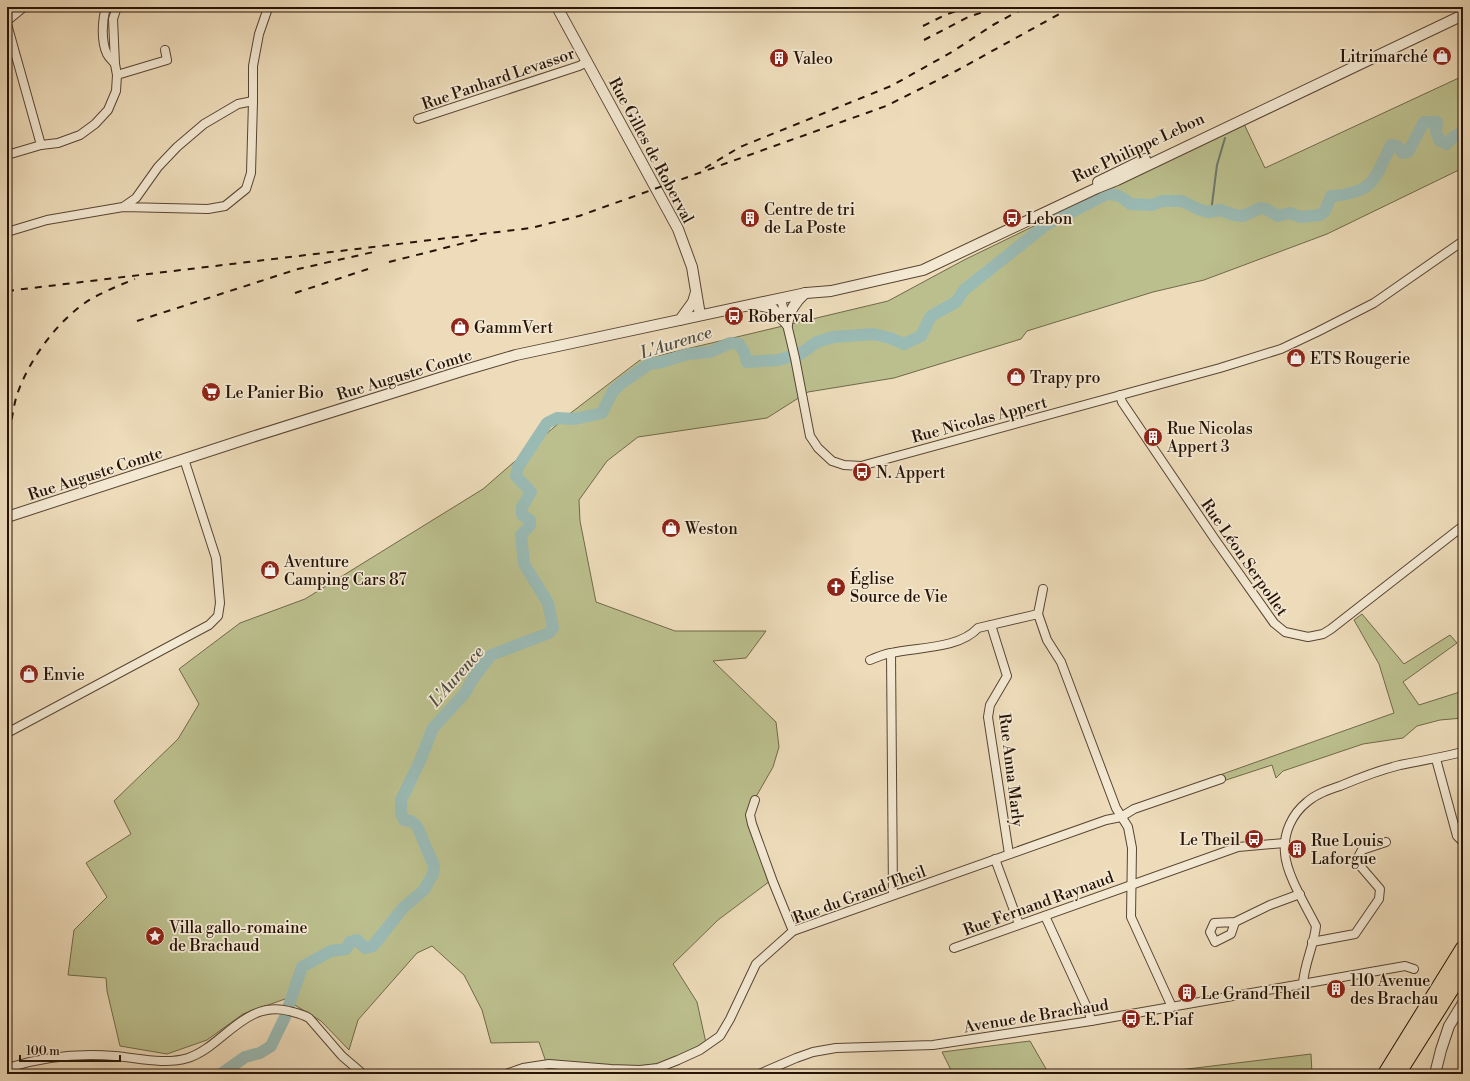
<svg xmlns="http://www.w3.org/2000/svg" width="1470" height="1081" font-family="'Libre Bodoni',serif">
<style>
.green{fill:#bbbf8d;stroke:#70694a}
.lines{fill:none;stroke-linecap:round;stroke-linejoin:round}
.stream{stroke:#6c776e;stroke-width:2}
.river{stroke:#9abab4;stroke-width:12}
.minor-casing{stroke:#584533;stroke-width:10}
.tertiary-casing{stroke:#584533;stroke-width:12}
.motorway-casing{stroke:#261306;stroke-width:16}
.minor{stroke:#f3e8d2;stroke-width:8}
.tertiary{stroke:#f3e8d2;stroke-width:10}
.motorway{stroke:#eddbb9;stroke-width:14}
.rail{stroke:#261306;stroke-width:2;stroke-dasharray:7 7;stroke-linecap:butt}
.labels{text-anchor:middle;stroke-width:3.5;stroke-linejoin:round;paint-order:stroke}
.poi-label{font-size:16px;fill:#261306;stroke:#f3e8d2;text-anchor:start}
.street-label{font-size:16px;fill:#261306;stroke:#f3e8d2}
.water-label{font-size:17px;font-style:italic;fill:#4f4d43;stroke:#f3e8d2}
</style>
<rect width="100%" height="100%" fill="#eddbb9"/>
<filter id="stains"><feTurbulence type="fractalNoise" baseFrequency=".005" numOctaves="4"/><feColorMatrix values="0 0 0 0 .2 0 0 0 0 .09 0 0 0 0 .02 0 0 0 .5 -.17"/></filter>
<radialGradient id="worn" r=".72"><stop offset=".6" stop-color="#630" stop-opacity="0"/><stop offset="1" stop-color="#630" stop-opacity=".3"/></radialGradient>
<g class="green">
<path d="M1463 76V168L1327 234 1204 280 1153 292 1027 331 1021 339 894 378 808 392 767 418 638 437 607 461 579 500 580 521 596 602 675 631H766L746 658 713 661 776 722 779 747 773 767 749 809 770 881 718 920 673 964 697 1002 706 1043C694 1049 682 1057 670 1061 637 1071 581 1064 546 1062L539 1042 491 1043 482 1010 464 975 432 946 417 953 358 1020 349 1050 321 1021 285 999 243 1014 207 1040 167 1054 120 1046 107 991 106 978 68 975 74 930 107 897 86 863 131 834 114 801 178 739 199 704 179 669 240 623 305 599 483 489 568 415 640 360 888 301 964 260 1244 124 1265 168Z"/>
<polygon points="1362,614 1404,664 1450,635 1457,643 1403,682 1419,705 1463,691 1463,718 1440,720 1417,726 1403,738 1363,744 1283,771 1276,778 1272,765 1220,782 1217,776 1394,713 1379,664 1354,620"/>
<polygon points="1030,1041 1049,1074 953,1074 942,1052"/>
<polygon points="1311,1054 1312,1074 1146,1074"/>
</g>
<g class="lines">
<polyline class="stream" points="1211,212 1217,165 1225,138"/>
<path class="river" d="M221 1074 245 1057 260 1053 271 1046 285 1017 302 967 331 951 346 949 350 942 357 940 365 948 373 946 403 908 424 890 433 874 434 866 417 826 411 821 404 820 401 813V800L420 761 433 728 465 693 472 680 491 655 549 633 553 628 548 603 524 564 521 535 530 525V520L522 515V507L531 492 516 476 518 467 547 423 557 418 575 419 602 413 613 391 622 383 649 364 662 362 688 354 710 352 730 343 739 344 744 352 747 362 778 360 800 354 817 342 833 337 873 334 890 338 904 344 921 336 931 316 956 302 964 290 1046 225 1107 194C1117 194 1123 197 1130 204L1152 205 1162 201H1182L1198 209 1208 212 1220 210 1234 215 1243 216 1260 208 1266 209 1278 216 1290 213 1300 217 1320 215 1325 211 1331 196C1340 196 1360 192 1367 186 1377 179 1385 157 1391 145L1397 146 1403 153 1408 152 1424 122H1437L1436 132 1440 141 1446 144 1455 136 1463 132"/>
<g class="minor-casing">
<g id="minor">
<path d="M106 7C102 21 101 41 107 54 109 58 113 61 115 64"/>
<polyline points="7,21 24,7"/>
<polyline points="7,24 41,145"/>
<polyline points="117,75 167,60 165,50"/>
<polyline points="253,101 253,66 259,34 268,8"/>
<polyline points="418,119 579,66 587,62"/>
<polyline points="7,155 41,145 58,143 80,135 95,124 108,110 116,91 117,75 115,64 113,19 117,7"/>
<polyline points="7,232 47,220 123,207 208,209 225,206 246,189 251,173 253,101 238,104 204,124 177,147 158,167 136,198 123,207"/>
<polyline points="781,299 795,358 810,436 818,448 832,461 844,465 861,466 1220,368 1281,349 1317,332 1374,303 1463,241"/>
<polyline points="1120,395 1122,402 1214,538 1274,623 1285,632 1308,637 1323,634 1331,629 1463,526"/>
<polyline points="1038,614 1043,589"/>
<polyline points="991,625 1007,676 990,705 988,717 1009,854"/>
<polyline points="891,653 893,895"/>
<path d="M870 660C877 657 884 654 891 653 917 647 959 649 978 628L1038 614 1047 640 1061 662 1116 808 1128 827 1132 848 1131 917 1172 1007"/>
<polyline points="7,733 209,625 218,616 220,603 216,558 184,459"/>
<polyline points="1436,759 1457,836 1463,842"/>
<polyline points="755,800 750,815 752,824 773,882 793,931"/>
<polyline points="995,859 1019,924"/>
<polyline points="1045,916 1089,1012 1091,1021"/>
<polyline points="1235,922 1231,934 1215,942 1210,932 1214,923 1235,922 1270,905 1300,894"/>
<polyline points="1312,942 1355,934 1379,899 1380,889 1356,861 1362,850 1386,842"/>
<polyline points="954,948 1238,847 1285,843"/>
<path d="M1303 984C1304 964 1314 946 1316 926 1306 906 1286 874 1285 853 1283 833 1292 814 1307 802 1316 794 1328 790 1340 786 1359 778 1380 770 1400 765 1421 761 1442 757 1463 752"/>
<path d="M7 1068C42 1057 78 1053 115 1056 138 1058 165 1065 188 1058 224 1046 244 1000 289 1011 296 1013 302 1014 309 1018L342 1056 363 1074"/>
<polyline points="506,1074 523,1068 549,1064 611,1069 640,1070 658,1068 678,1060 700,1050 720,1036 730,1019 756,964 793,931 1106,820 1121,817 1134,809 1221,779"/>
<polyline points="759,1074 796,1058 813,1052 836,1048 933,1045 1091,1021 1405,966 1414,969"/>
</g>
</g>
<g class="tertiary-casing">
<g id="tertiary">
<polyline points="557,7 678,229 692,267 700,315"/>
<polyline points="1098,182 1145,159"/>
<polyline points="758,305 772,308 787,324"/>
<polyline points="680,320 693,302 696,292"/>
<path d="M787 324C789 311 795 302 805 293"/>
<polyline points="7,517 252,437 465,370 516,355 806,293 831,291 923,270 1097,188 1117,180 1463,15"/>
<polyline points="1435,1074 1441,1050 1449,1026 1463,1003"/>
</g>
</g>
<g class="motorway-casing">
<g id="motorway">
<polyline points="1385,1074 1463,948"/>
<polyline points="1398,1074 1463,971"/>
</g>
</g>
<use href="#minor" class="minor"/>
<use href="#tertiary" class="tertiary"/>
<use href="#motorway" class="motorway"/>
<g class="rail">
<polyline points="923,26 945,15 967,7"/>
<polyline points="924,40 968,17 999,7"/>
<polyline points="705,168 740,147 891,86 952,52 993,25 1026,7"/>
<polyline points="389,262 484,238"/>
<polyline points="7,291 531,228 579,216 886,106 956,71 1072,7"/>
<polyline points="295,293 368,269"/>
<polyline points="137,321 298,269 378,251"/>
<path d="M7 447C10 431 12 414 16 398 27 362 58 319 91 299 105 291 120 285 135 279"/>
</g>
</g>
<defs>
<g id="shop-disc" transform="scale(1)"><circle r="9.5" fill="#8f2418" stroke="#f3e8d2"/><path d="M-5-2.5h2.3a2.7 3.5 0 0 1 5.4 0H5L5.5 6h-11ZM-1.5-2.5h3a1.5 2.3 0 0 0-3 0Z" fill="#fff"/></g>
<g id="building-disc" transform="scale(1)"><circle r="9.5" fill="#8f2418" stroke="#f3e8d2"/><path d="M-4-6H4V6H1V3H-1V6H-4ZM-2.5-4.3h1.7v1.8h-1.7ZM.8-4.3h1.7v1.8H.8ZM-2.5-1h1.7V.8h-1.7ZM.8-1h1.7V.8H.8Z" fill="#fff"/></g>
<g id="bus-disc" transform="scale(1)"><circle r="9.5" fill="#8f2418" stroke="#f3e8d2"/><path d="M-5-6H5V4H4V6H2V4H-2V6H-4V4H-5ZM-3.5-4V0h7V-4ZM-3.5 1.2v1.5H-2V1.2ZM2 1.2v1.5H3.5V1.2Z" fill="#fff"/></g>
<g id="supermarket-disc" transform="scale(1)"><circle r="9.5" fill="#8f2418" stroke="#f3e8d2"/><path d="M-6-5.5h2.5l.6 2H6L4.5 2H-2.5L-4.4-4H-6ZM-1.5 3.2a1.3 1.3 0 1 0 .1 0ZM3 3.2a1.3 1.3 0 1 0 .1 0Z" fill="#fff"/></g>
<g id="church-disc" transform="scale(1)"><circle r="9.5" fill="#8f2418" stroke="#f3e8d2"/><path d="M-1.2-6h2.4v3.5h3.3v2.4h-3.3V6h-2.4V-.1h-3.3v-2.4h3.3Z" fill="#fff"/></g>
<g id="sight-disc" transform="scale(1)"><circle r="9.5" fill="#8f2418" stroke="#f3e8d2"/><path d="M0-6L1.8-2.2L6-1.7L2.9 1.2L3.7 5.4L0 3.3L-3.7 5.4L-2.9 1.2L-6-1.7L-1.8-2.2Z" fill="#fff"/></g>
</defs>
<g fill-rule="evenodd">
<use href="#shop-disc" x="1442" y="56"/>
<use href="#building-disc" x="779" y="58"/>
<use href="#building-disc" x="750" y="218"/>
<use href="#bus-disc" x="1012" y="218"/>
<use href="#bus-disc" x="734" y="316"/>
<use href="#shop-disc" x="460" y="327"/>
<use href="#shop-disc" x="1296" y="358"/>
<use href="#shop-disc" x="1016" y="377"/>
<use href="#supermarket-disc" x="211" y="392"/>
<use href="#building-disc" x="1153" y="437"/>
<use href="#bus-disc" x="862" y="472"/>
<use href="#shop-disc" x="671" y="528"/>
<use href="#shop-disc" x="270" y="570"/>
<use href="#church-disc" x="836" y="587"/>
<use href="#shop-disc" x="29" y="674"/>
<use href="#bus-disc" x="1254" y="839"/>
<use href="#building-disc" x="1297" y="849"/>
<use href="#sight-disc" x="155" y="936"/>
<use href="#building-disc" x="1336" y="989"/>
<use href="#building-disc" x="1187" y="993"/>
<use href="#bus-disc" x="1131" y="1019"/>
</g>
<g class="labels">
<g class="poi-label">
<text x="1428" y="62" text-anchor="end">Litrimarché</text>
<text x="793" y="64">Valeo</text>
<text x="764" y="215">Centre de tri<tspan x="764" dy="18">de La Poste</tspan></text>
<text x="1026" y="224">Lebon</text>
<text x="748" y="322">Roberval</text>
<text x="474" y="333">GammVert</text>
<text x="1310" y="364">ETS Rougerie</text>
<text x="1030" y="383">Trapy pro</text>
<text x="225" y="398">Le Panier Bio</text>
<text x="1167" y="434">Rue Nicolas<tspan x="1167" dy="18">Appert 3</tspan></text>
<text x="876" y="478">N. Appert</text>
<text x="685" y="534">Weston</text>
<text x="284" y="567">Aventure<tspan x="284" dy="18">Camping Cars 87</tspan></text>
<text x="850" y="584">Église<tspan x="850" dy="18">Source de Vie</tspan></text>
<text x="43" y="680">Envie</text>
<text x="1240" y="845" text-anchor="end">Le Theil</text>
<text x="1311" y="846">Rue Louis<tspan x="1311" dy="18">Laforgue</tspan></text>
<text x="169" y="933">Villa gallo-romaine<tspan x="169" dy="18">de Brachaud</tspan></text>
<text x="1350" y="986">110 Avenue<tspan x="1350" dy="18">des Brachau</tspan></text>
<text x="1201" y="999">Le Grand Theil</text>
<text x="1145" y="1025">E. Piaf</text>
</g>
<g class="street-label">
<text transform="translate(498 78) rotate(-19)" y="6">Rue Panhard Levassor</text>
<text transform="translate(1138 147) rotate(-25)" y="6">Rue Philippe Lebon</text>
<text transform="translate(652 150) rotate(62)" y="6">Rue Gilles de Roberval</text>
<text transform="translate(404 374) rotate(-17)" y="6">Rue Auguste Comte</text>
<text transform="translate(979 419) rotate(-15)" y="6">Rue Nicolas Appert</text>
<text transform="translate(95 473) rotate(-18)" y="6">Rue Auguste Comte</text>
<text transform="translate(1245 557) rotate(55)" y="6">Rue Léon Serpollet</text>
<text transform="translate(1012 770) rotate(83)" y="6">Rue Anna Marly</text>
<text transform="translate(859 894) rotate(-20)" y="6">Rue du Grand Theil</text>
<text transform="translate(1038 903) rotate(-20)" y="6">Rue Fernand Raynaud</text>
<text transform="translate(1036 1015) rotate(-9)" y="6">Avenue de Brachaud</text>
</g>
<g class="water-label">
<text transform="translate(676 342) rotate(-17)" y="6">L'Aurence</text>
<text transform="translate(456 676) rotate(-49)" y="6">L'Aurence</text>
</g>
</g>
<rect width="1470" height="1081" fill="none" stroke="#eddbb9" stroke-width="24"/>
<rect x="8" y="8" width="1454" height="1065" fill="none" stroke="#261306" stroke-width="2"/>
<rect x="12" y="12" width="1446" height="1057" fill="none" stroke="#261306"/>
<path d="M20 1055v6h100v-6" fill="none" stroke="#261306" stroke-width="2"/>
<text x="26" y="1055" font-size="12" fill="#261306" stroke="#f3e8d2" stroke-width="3" paint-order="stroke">100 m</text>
<rect width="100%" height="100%" filter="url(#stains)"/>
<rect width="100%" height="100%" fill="url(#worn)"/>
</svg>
